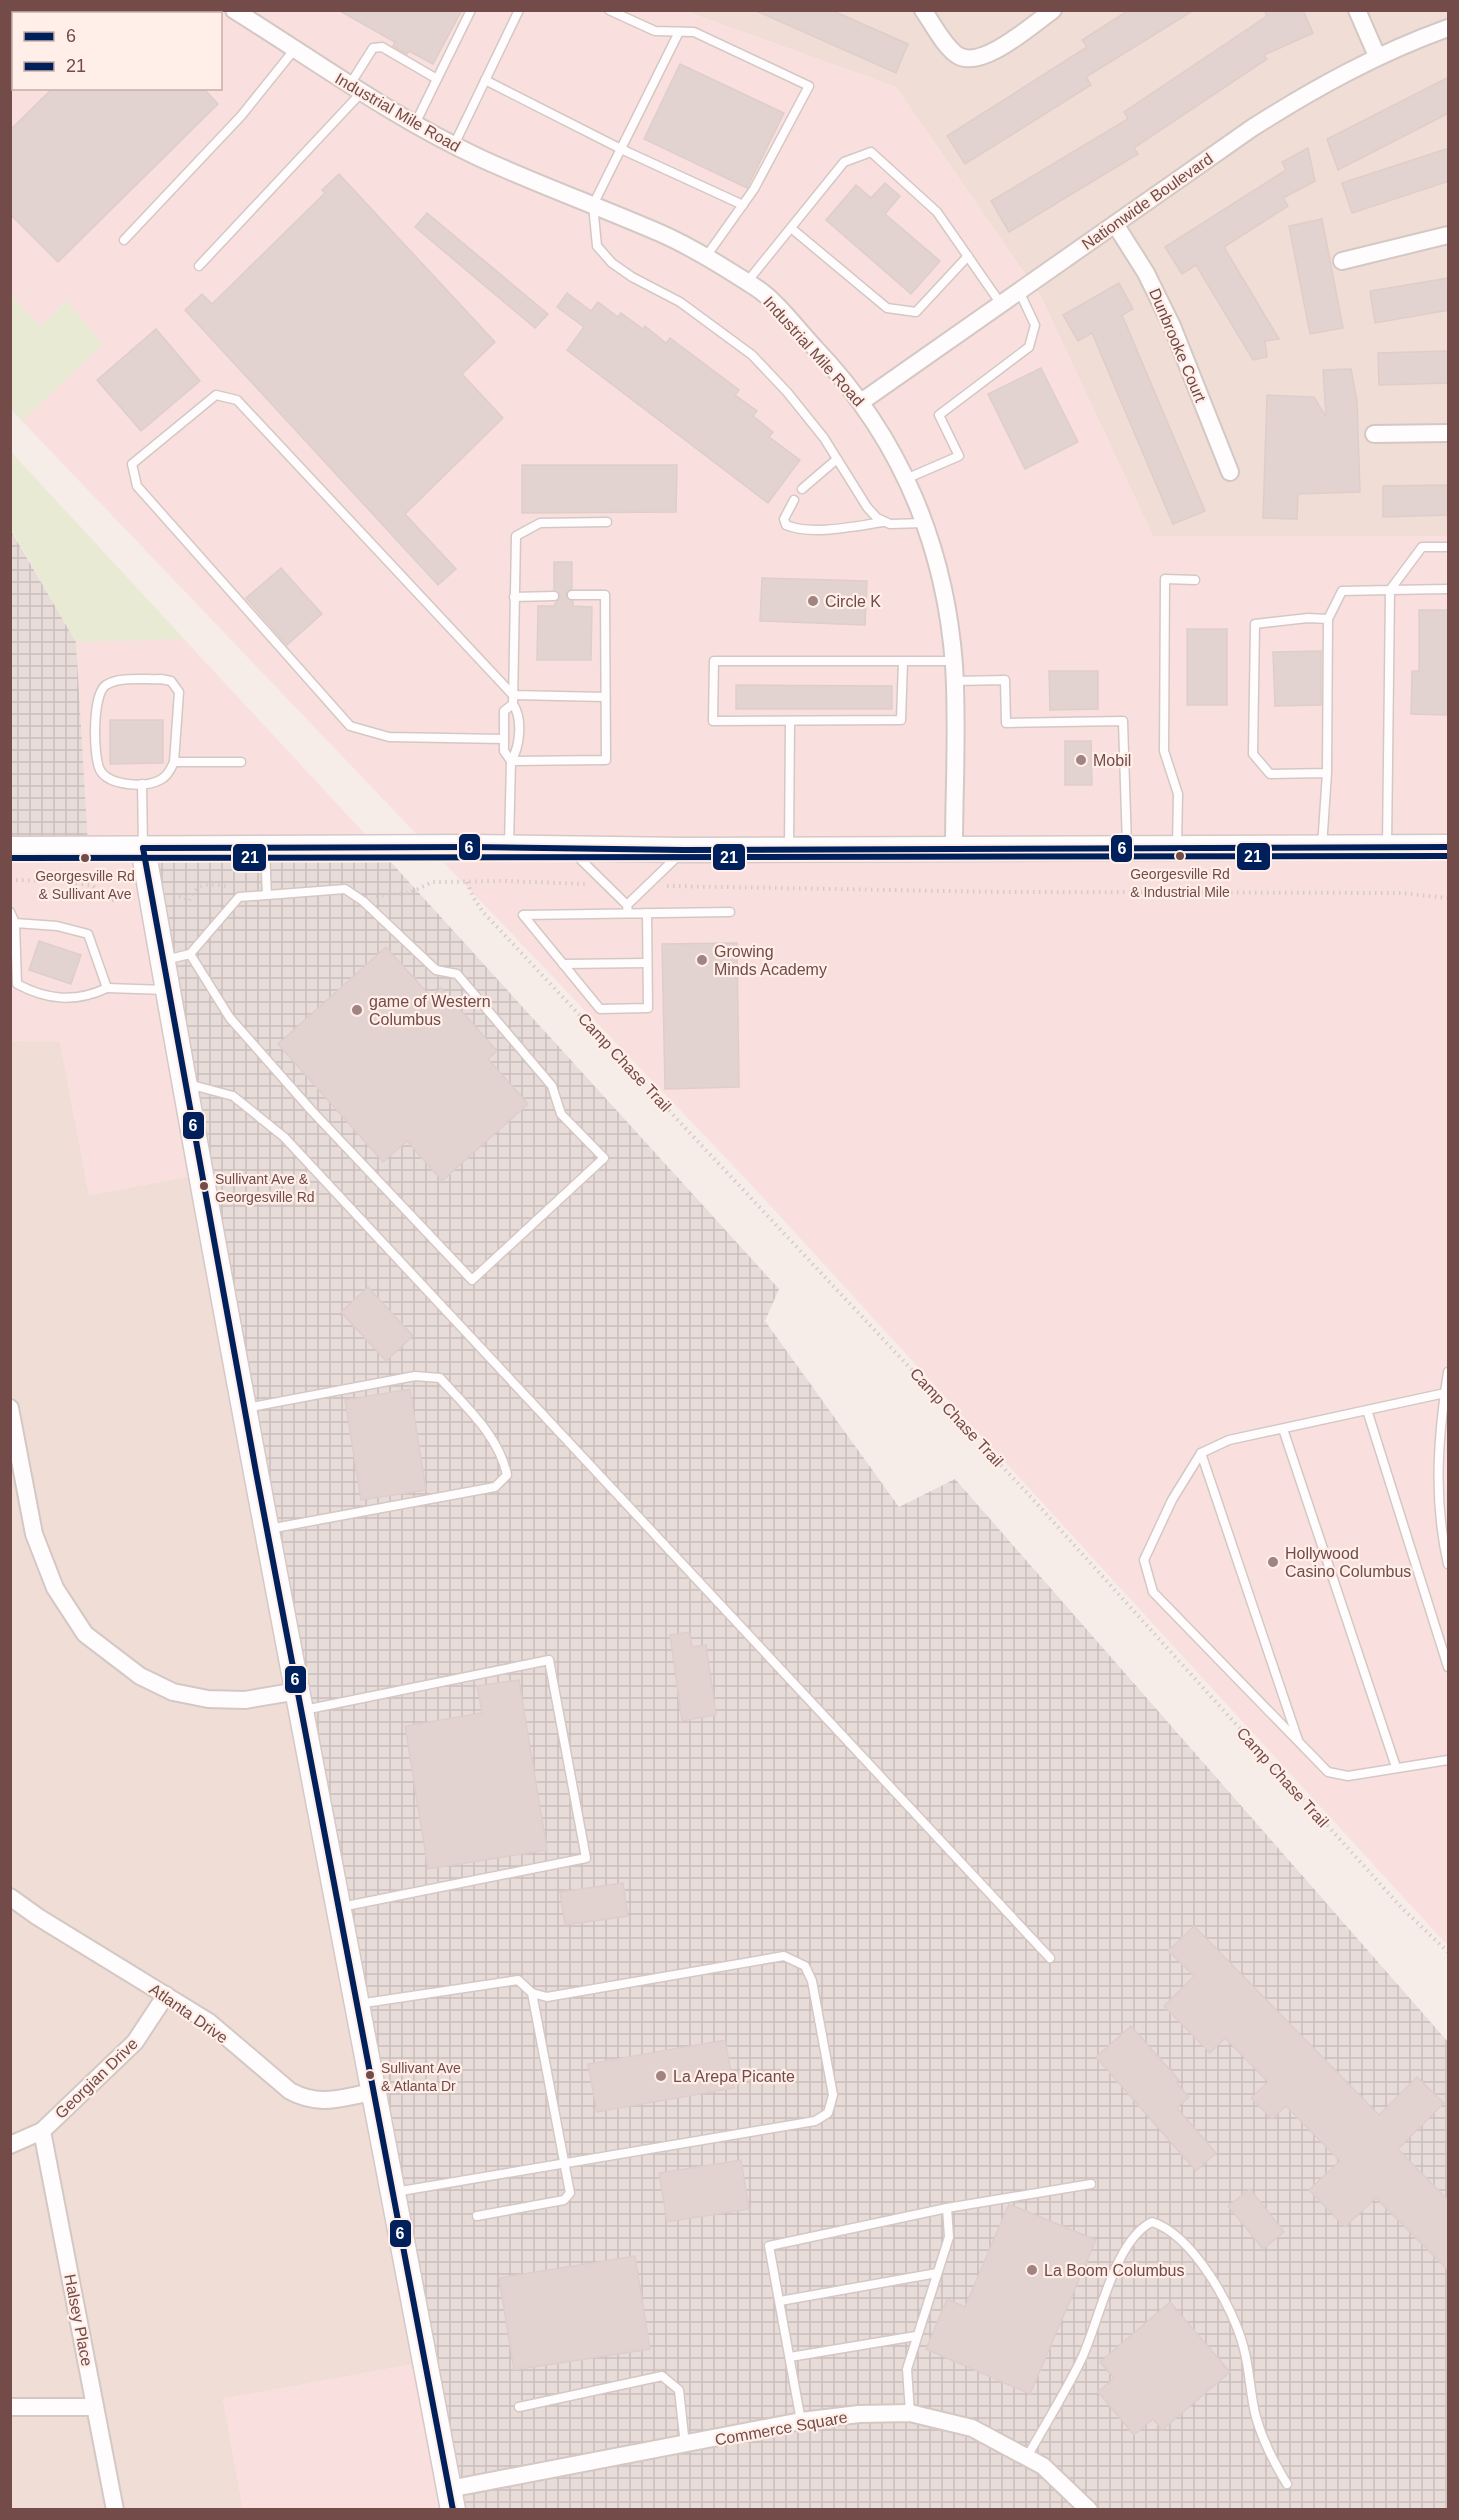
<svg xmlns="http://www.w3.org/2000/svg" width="1459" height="2520" font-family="Arial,sans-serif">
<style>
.residential{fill:#f0ddd6}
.commercial{fill:#f9e0de;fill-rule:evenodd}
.industrial{fill:url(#industrial-grid)}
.grass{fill:#e8ead3}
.building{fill:#e2d3d0;stroke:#dfcdca;stroke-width:1.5}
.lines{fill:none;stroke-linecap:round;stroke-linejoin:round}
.lane-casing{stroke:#d4c8c5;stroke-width:11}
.street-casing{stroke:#d4c8c5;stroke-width:20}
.secondary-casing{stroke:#d6c8c6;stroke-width:27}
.path{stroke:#d7cbc9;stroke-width:4;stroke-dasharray:1.5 4.5;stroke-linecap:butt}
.lane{stroke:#fefcfc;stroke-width:8}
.street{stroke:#fefcfc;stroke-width:16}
.secondary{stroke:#fefcfc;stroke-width:24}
.bus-1-casing{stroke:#ffefe8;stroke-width:10}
.bus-2-casing{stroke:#ffefe8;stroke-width:10}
.bus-1{stroke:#00205b;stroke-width:6}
.bus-2{stroke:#00205b;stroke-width:6}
.poi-dot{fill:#a18381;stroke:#ffefe8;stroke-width:2}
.bus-dot{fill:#734b49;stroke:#ffefe8;stroke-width:2}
.labels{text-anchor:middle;stroke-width:4.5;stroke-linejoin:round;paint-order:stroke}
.bus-label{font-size:14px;fill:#734b49;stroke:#ffefe8}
.street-label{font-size:16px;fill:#734b49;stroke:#ffefe8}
.poi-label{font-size:16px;fill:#734b49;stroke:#ffefe8;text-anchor:start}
.line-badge{stroke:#ffefe8;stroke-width:2}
.badge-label{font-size:16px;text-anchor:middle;font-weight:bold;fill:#fff}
</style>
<defs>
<pattern id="industrial-grid" width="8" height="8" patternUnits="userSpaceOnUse" patternTransform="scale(1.5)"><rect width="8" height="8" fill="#e8dcd9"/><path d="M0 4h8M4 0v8" fill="none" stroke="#cabebc"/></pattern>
</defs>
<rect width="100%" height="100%" fill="#f6ece8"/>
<g class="residential">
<polygon points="685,11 1448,11 1448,536 1153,536 1041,297 896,87"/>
<polygon points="10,1041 60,1041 89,1195 208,1173 431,2361 223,2399 243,2509 11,2510"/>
</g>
<g class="commercial">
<path d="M11 11H685L896 87 1041 297 1153 536H1448V1946L745 1178 22 421 103 344 65 301 41 327 11 295ZM14 14H220V88H14Z"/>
<polygon points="184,639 379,849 208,1173 89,1195 60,1042 11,1041 11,843 87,843 76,642"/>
<polygon points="431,2361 459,2509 243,2509 223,2399"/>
</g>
<g class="industrial">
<polygon points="10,529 76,642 88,844 11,843"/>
<polygon points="379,849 779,1289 765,1321 899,1507 955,1479 1448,2042 1448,2509 459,2509 147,851"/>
</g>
<g class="grass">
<polygon points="11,295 41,327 66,301 103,344 22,421 11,409"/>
<polygon points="11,452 184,639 76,642 11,529"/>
</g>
<g class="building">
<polygon points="338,10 462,10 433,64 409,51 407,54 393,46 395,42"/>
<polygon points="754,10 831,10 908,44 896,73"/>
<polygon points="1129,10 1194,10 1086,77 1091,85 965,164 947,136 1087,47 1082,40"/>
<polygon points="1264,10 1303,10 1313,33 1264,55 1267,59 1134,148 1138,154 1009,232 991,201 1128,119 1124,112 1267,16"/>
<polygon points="680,64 784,113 747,188 644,139"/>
<polygon points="1449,77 1449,113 1338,170 1327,139"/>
<polygon points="53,88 203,88 218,104 58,262 10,214 10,130"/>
<polygon points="1308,148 1315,181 1283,198 1288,206 1224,247 1279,339 1265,341 1267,357 1253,360 1196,265 1182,274 1165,247 1286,170 1282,162"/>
<polygon points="1449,148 1449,181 1352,213 1342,183"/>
<polygon points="339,174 495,342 462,374 503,418 405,514 456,569 438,585 185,310 202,294 212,304 325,193 322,190"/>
<polygon points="885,183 900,196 885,214 940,261 911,294 826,220 856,185 871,198"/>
<polygon points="427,213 548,314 535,328 415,227"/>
<polygon points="1322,219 1343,328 1310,334 1289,226"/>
<polygon points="1449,278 1449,310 1375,323 1370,291"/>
<polygon points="1119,283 1133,309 1122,315 1205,511 1173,524 1092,333 1078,341 1063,315"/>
<polygon points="567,293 591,311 598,302 618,317 621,313 643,329 645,326 666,343 670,338 739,390 735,395 757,411 753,416 773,432 769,437 800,460 768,503 567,350 584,327 557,307"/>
<polygon points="156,329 200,381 141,431 97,380"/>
<polygon points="1449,351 1449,383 1379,385 1378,353"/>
<polygon points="1041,368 1078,442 1025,469 988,394"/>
<polygon points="1351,369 1357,401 1360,492 1298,494 1297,519 1263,518 1267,395 1314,397 1326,417 1323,370"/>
<polygon points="522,465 677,465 676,512 522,513"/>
<polygon points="1449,485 1449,515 1383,517 1383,486"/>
<polygon points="554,562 572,562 572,589 567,591 566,596 573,601 573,606 592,607 591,660 537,660 538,606 554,606 560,596 554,590"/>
<polygon points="281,568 322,614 287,645 246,598"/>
<polygon points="762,578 867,581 865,625 760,621"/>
<polygon points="1419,610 1449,610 1449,715 1411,714 1412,671 1419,671"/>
<rect x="1187" y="629" width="40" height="76"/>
<polygon points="1321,651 1321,705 1275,706 1273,652"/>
<polygon points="1049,671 1098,671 1098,709 1050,710"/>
<polygon points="736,685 892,686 892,709 736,709"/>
<polygon points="110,720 163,720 163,763 110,764"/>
<polygon points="1065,741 1091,741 1092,785 1065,785"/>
<polygon points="39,941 81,955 71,984 29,970"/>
<polygon points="737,943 739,1087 665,1089 662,944"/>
<polygon points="386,947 431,997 441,988 497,1051 488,1059 528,1104 442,1181 407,1141 383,1162 278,1044"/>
<polygon points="368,1287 413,1336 386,1361 341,1312"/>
<polygon points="410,1389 426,1490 361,1500 345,1400"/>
<polygon points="689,1632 692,1647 706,1645 716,1715 682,1721 670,1635"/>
<polygon points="519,1680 547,1850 428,1869 405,1726 482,1713 477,1686"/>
<polygon points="623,1883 628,1916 565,1925 560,1892"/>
<polygon points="1194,1926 1379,2115 1417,2077 1444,2103 1398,2149 1449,2201 1449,2271 1376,2198 1345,2227 1309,2190 1340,2161 1286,2106 1272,2119 1251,2098 1268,2082 1225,2038 1210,2053 1164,2006 1194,1976 1168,1951"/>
<polygon points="1131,2026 1179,2080 1176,2082 1189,2097 1177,2108 1216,2153 1196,2171 1096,2057"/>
<polygon points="725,2040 734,2088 597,2112 588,2064"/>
<polygon points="741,2160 749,2209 667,2222 659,2173"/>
<polygon points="1250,2189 1284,2232 1263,2249 1228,2206"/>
<polygon points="1009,2204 1096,2240 1030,2394 926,2349 947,2299 965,2307"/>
<polygon points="635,2256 650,2349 514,2370 499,2278"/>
<polygon points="1170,2302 1230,2372 1162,2430 1153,2419 1134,2435 1098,2392 1114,2378 1100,2362"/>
</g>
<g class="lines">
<g class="lane-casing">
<g id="lane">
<polyline points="609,10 655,31 694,32 809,86 754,189 705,258"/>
<polyline points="679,32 593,205 597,246 612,263 632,277 680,302 752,355 787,392 824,438 867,507 877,518 890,524 924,523"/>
<polyline points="437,79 471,10"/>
<polyline points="485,80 621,149 743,205"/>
<polyline points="349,86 373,48 382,47 437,79 415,124"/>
<polyline points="454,145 519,10"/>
<polyline points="791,228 887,308 916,312 968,256"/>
<polyline points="124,240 241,116 294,50"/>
<polyline points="199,266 361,93"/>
<polyline points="747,282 844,162 871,152 937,212 1001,304"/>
<polyline points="908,478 959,456 939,415 1029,347 1035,325 1019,291"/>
<polyline points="802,489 837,459"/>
<path d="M794 500 784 519 786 525C811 536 856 526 883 522"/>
<polyline points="514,597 554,596"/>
<polyline points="1328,619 1342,591 1390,590 1422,547 1448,547"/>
<polyline points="903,661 901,720 713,721 714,661 954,661"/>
<path d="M161 679 171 681 179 692 174 762C171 769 167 777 160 780 145 788 109 786 100 770 93 756 92 694 106 685 119 676 146 680 161 679Z"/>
<polyline points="955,681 1005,680 1006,723 1123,721 1127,847"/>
<path d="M513 704 504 711V751L511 761C520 747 523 719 513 704L516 536 540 523 607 522"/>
<polyline points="504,739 389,737 350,726 137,486 132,464 216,395 237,400 513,695 605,697"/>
<polyline points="174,762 241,762"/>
<polyline points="142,784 143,846"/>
<polyline points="509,845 511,761 606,760 605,595 572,595"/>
<polyline points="1177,846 1178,794 1164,751 1165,579 1195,580"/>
<polyline points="1322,847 1327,773 1270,774 1253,754 1255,624 1308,618 1328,619 1327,773"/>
<polyline points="1387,847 1390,590 1448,589"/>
<polyline points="789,848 790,721"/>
<polyline points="575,854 627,905 628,913"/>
<polyline points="627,905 681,853"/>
<path d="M10 912 15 923 17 984C47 1000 75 1003 107 988L88 934 57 926 15 923"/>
<polyline points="647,913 648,1008 600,1009 523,915 730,912"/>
<polyline points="190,954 239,897 267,895"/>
<polyline points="165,960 190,954 230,1018 312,1111 472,1280 604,1158 561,1114 552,1086 457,974 436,970 363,901 345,889 267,895 265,851"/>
<polyline points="563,964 647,963"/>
<polyline points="107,988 166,990"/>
<polyline points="188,1084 233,1096 284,1137 1050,1958"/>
<path d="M1448 1372C1438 1437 1433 1499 1448 1564"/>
<polyline points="1445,1393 1229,1440 1201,1453 1172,1500 1144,1560 1153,1592 1328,1772 1348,1776 1448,1760"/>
<path d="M246 1408 415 1376 440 1378C466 1407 499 1436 507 1475L495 1487 269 1529"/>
<polyline points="1367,1410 1448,1667"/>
<polyline points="1283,1429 1396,1767"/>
<polyline points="1201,1453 1298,1740"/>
<polyline points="304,1710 549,1660 586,1858 341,1907"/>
<polyline points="358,2004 518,1980 532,1993 547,1997 784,1956 805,1966 812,1981 833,2095 828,2113 815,2121 395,2192"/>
<polyline points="947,2208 1091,2184"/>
<polyline points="477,2216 564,2200 570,2193 532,1993"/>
<polyline points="780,2301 937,2273"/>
<polyline points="790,2357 916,2336"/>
<polyline points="519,2407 662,2376 679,2390 685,2445"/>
<polyline points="801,2421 769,2246 947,2208 949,2237 907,2369 910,2413"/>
<path d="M1027 2457C1045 2425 1065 2393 1081 2360 1099 2323 1114 2240 1152 2222 1193 2235 1234 2308 1244 2349 1250 2371 1250 2395 1256 2417 1263 2442 1274 2462 1287 2484"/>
</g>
</g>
<g class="street-casing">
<g id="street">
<path d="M234 10C316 61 392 117 480 158 539 185 600 207 660 233 692 247 725 268 755 287 776 300 798 330 815 348 899 436 945 544 954 665 958 726 954 787 954 848"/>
<path d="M923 10C933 24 943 45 957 55 981 71 1032 25 1053 10"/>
<polyline points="1357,10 1377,56"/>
<polyline points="1115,224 1146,273 1172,326 1230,472"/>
<polyline points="1342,261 1448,235"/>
<path d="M861 402 1252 128C1315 88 1378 53 1448 28"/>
<polyline points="1374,434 1448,433"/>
<polyline points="10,1408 34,1534 55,1588 85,1634 140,1676 173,1692 208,1699 245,1700 298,1691"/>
<path d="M10 1897 38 1917 209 2022 290 2091C320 2107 340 2098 372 2092"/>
<polyline points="42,2131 115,2510"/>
<polyline points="10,2145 42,2131 135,2042 166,1995"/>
<polyline points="10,2407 95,2407"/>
<polyline points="449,2489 801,2421 859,2414 910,2413 972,2428 1043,2466 1089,2510"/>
</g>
</g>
<g class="secondary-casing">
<g id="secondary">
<path d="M143 848C239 1403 349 1956 453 2510"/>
<polyline points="10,849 472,847 684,850 1448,847"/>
</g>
</g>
<g class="path">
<polyline points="10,880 64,881 93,886 110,901 130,895"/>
<polyline points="467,882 473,897 483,912 1029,1495 1401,1907 1448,1952"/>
<polyline points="667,886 1000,892 1401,893 1448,898"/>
<path d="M173 896 184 897 189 901C196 881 214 883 230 888"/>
<polyline points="376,896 410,893 432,882 506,881 587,884"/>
</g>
<use href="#lane" class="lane"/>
<use href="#street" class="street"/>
<use href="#secondary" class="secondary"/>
<g class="bus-1-casing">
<g id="bus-1">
<polyline points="143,848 256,1472 453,2510"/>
<polyline points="143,848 472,847 684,850 1448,847"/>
</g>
</g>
<g class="bus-2-casing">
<polyline id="bus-2" points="10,858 1448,856"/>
</g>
<use href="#bus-1" class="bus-1"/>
<use href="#bus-2" class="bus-2"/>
</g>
<g class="poi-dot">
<circle cx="813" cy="601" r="6"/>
<circle cx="1081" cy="760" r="6"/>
<circle cx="702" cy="960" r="6"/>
<circle cx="357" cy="1010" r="6"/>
<circle cx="1273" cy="1562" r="6"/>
<circle cx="661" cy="2076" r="6"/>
<circle cx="1032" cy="2270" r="6"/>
</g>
<g class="bus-dot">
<circle cx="1180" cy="856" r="5"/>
<circle cx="85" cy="858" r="5"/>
<circle cx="204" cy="1186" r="5"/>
<circle cx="370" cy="2075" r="5"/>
</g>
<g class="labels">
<g class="bus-label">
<text x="1180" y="879">Georgesville Rd<tspan x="1180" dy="18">&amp; Industrial Mile</tspan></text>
<text x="85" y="881">Georgesville Rd<tspan x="85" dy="18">&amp; Sullivant Ave</tspan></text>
<text x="215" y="1184" text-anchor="start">Sullivant Ave &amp;<tspan x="215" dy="18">Georgesville Rd</tspan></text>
<text x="381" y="2073" text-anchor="start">Sullivant Ave<tspan x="381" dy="18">&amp; Atlanta Dr</tspan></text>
</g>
<g class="street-label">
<text transform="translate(398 112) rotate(30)" y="6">Industrial Mile Road</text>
<text transform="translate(1147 201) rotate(-35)" y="6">Nationwide Boulevard</text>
<text transform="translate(1178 345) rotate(67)" y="6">Dunbrooke Court</text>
<text transform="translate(814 351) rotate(48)" y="6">Industrial Mile Road</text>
<text transform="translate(625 1062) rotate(47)" y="6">Camp Chase Trail</text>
<text transform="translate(957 1417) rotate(47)" y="6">Camp Chase Trail</text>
<text transform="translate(1283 1777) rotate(48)" y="6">Camp Chase Trail</text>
<text transform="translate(189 2013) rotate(35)" y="6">Atlanta Drive</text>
<text transform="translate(96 2078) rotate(-44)" y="6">Georgian Drive</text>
<text transform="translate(79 2320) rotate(79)" y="6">Halsey Place</text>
<text transform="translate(781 2428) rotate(-10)" y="6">Commerce Square</text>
</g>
<g class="poi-label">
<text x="825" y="607">Circle K</text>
<text x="1093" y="766">Mobil</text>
<text x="714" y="957">Growing<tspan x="714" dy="18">Minds Academy</tspan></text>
<text x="369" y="1007">game of Western<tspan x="369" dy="18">Columbus</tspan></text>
<text x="1285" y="1559">Hollywood<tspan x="1285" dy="18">Casino Columbus</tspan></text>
<text x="673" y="2082">La Arepa Picante</text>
<text x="1044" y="2276">La Boom Columbus</text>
</g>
</g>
<g class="line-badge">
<rect x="458" y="833" width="23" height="28" rx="6" fill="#00205b"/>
<rect x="1110" y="834" width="23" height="29" rx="6" fill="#00205b"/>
<rect x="1236" y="842" width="35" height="29" rx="6" fill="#00205b"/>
<rect x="712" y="843" width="34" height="28" rx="6" fill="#00205b"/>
<rect x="232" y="843" width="35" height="29" rx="6" fill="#00205b"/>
<rect x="182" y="1111" width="23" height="29" rx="6" fill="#00205b"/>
<rect x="284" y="1665" width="23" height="29" rx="6" fill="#00205b"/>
<rect x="389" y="2219" width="23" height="29" rx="6" fill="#00205b"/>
</g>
<g class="badge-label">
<text x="469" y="853">6</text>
<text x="1122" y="854">6</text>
<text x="1253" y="862">21</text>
<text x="729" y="863">21</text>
<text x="250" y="863">21</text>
<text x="193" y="1131">6</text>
<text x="295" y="1685">6</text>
<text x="400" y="2239">6</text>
</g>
<rect width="1459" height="2520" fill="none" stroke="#734b49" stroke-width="24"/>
<rect x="12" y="12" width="210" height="78" fill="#ffefe8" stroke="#c7ada8" stroke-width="1.5"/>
<rect x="24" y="32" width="30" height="9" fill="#00205b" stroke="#c7ada8" stroke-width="1.5"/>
<text x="66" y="42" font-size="18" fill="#734b49">6</text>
<rect x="24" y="62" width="30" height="9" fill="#00205b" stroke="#c7ada8" stroke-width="1.5"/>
<text x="66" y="72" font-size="18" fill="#734b49">21</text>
</svg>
